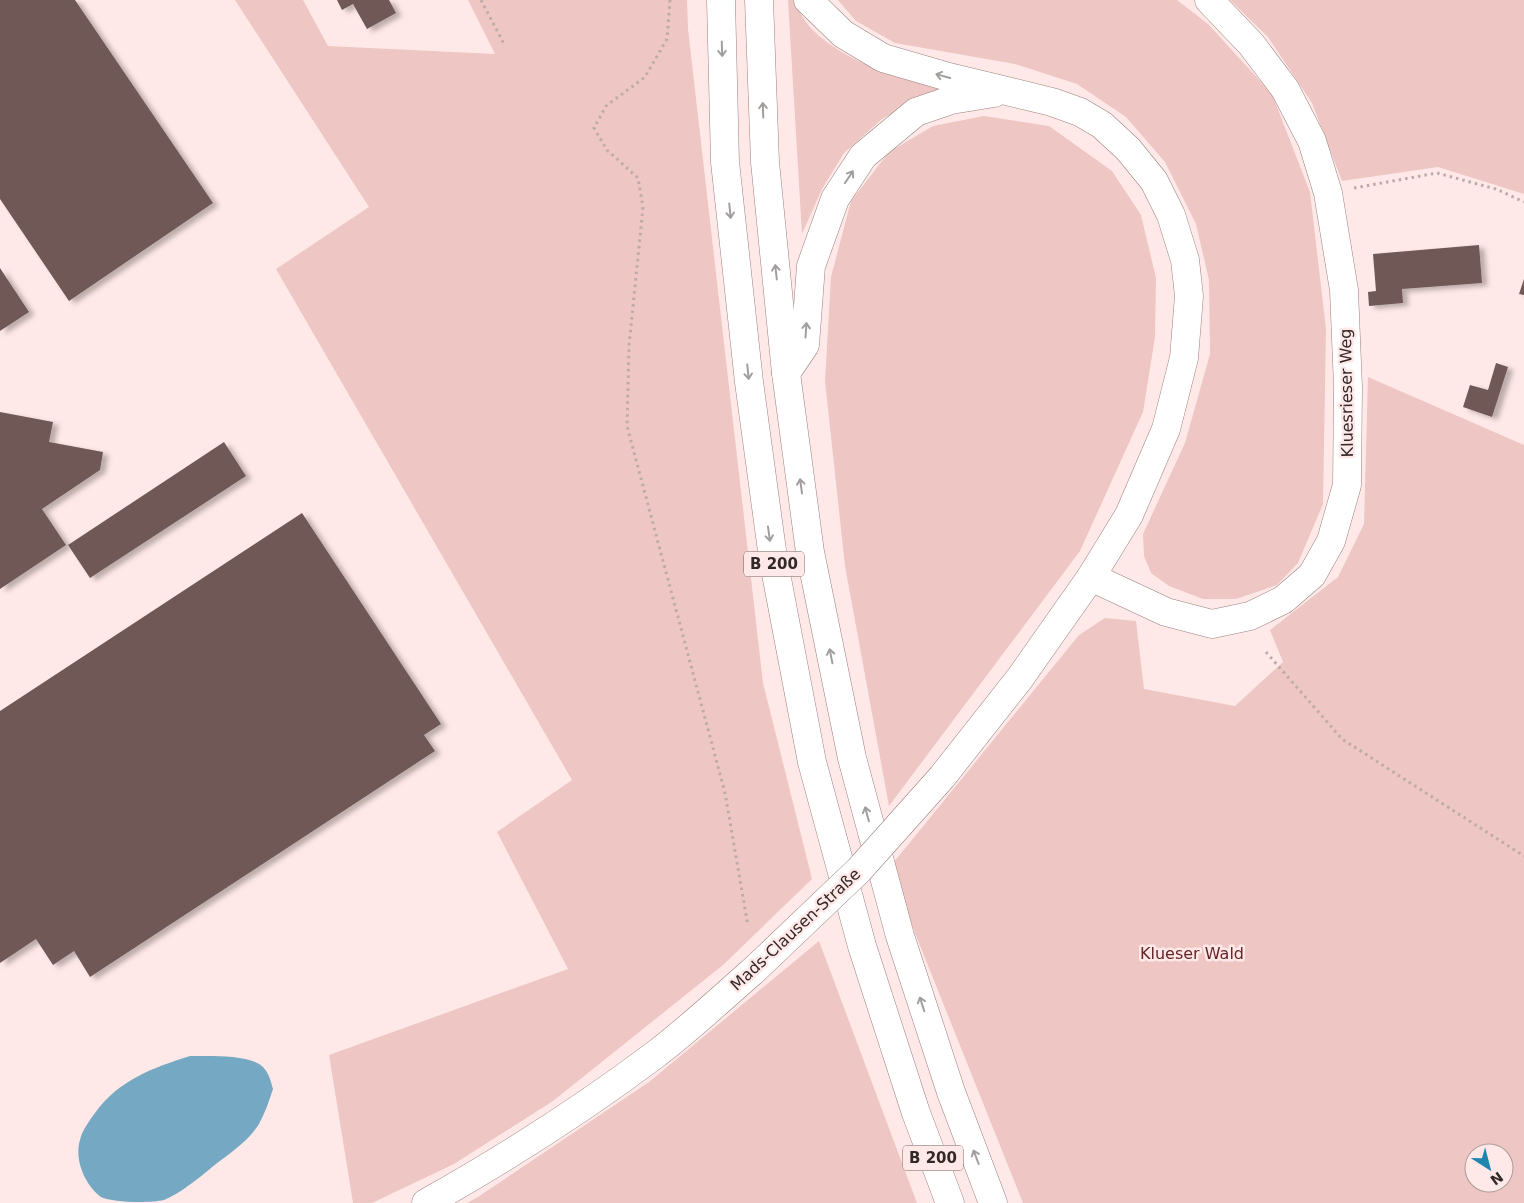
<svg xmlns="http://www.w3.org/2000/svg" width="1524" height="1203" font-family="'DejaVu Sans',sans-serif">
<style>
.green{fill:#eec6c3;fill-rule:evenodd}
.water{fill:#75a8c2}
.building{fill:#6f5957;filter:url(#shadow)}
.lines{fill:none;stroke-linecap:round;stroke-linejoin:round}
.street-casing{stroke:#98807e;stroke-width:29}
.secondary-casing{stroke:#98807e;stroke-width:29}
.highway-casing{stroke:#98807e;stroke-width:29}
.path{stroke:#bdabaa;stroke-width:3;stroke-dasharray:2.5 4;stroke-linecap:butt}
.street{stroke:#fff;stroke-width:28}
.secondary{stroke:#fff;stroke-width:28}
.highway{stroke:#fff;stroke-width:28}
.secondary-bridge-casing{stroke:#98807e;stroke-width:29;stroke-linecap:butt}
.secondary-bridge{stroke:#fff;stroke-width:28}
.oneway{stroke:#a39e9e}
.labels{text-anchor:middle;stroke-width:5;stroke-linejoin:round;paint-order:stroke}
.shield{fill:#ffe9e8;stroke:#706261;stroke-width:1}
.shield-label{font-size:15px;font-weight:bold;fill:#322827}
.street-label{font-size:16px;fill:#322827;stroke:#ffe9e8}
.park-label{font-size:16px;fill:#662425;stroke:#ffe9e8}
</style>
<defs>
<filter id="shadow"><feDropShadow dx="5.5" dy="3" stdDeviation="2.5" flood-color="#0004"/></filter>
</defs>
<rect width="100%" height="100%" fill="#ffe9e8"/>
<g class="green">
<polygon points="235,0 303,0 328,46 495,54 468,0 687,0 688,29 763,683 812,879 723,965 553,1101 454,1164 372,1203 353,1203 329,1055 568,969 497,832 572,780 276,269 369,207"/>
<path d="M788 0H793C798 8 803 19 809 26 842 62 894 75 938 87V92L917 100 882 119 844 153 822 189 802 234Z"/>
<polygon points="838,0 1177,0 1208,24 1272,94 1310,192 1326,329 1323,504 1298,563 1277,585 1236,599 1203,599 1169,586 1151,573 1144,556 1143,534 1185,443 1210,354 1209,280 1196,224 1165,162 1126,117 1077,84 1015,64 895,43 856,21"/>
<polygon points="1230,0 1524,0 1524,194 1438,167 1342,181 1312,103 1268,37"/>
<polygon points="984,116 1049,126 1112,171 1141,215 1156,278 1155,337 1143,412 1080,551 889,806 845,566 825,381 831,277 851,201 889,152 933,126"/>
<path d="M1368 377 1524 445V1203H1023L889 868 1079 635 1105 618 1136 621 1144 689 1235 706 1283 662 1270 630 1338 577 1364 524ZM1474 1153H1504V1183H1474Z"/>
<polygon points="819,941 917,1203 467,1203 478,1197 649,1082"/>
</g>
<path class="water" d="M190 1056C209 1056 250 1054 263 1067 269 1073 271 1082 273 1089 269 1101 265 1113 259 1124 248 1142 227 1155 211 1168 199 1178 179 1194 164 1200 151 1203 113 1203 101 1197 85 1185 74 1160 80 1140 82 1131 89 1121 95 1113 119 1080 152 1068 190 1056Z"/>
<g class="building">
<polygon points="0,0 75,0 213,203 69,301 0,199"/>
<polygon points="337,0 389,0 396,13 367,29 353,4 342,10"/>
<polygon points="1479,245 1482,283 1402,289 1403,303 1369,306 1368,292 1376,291 1373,254"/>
<polygon points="0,268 29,312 0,331"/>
<polygon points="1524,279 1524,295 1519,294"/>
<polygon points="1496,363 1508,367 1492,417 1463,407 1470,385 1488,390"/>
<polygon points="0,412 53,422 49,442 103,452 100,470 42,509 66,545 0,589"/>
<polygon points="224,442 246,476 90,578 68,545"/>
<polygon points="302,513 441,724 424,735 435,751 90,977 74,951 53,965 36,939 0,963 0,711"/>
</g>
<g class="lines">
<g class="street-casing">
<polyline id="street" points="1091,577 1166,612 1212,624 1250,616 1283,600 1312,575 1331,541 1347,485 1348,387 1344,290 1328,193 1312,141 1285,89 1251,44 1209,0"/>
</g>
<g class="secondary-casing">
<g id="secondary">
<polyline points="942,777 1020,678 1091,577"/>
<path d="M426 1203C506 1158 583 1109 656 1054 690 1028 722 998 754 970"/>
</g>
</g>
<g class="highway-casing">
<g id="highway">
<polyline points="721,0 725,162 749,382 773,558 812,762 862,946 916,1113 950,1203"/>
<polyline points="759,0 765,162 786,373 810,552 852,758 900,936 951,1092 993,1203"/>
<polyline points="808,0 843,34 883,58 945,76 1052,102 1080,112 1102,125 1128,149 1154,181 1171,215 1185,260 1189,296 1184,358 1166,429 1129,515 1091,577"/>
<polyline points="786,373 805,345 811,266 835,199 863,156 916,112 951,100 994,93"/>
</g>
</g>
<g class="path">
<polyline points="481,0 504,44"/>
<polyline points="670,0 667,39 645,77 606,106 594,128 607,150 638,178 643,207 629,346 627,426 725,793 748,926"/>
<polyline points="1354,188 1437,173 1496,189 1524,202"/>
<polyline points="1266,652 1342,739 1524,856"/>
</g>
<use href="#street" class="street"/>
<use href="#secondary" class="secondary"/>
<use href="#highway" class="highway"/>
<g class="secondary-bridge-casing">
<polyline id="secondary-bridge" points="754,970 859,870 942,777"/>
</g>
<use href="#secondary-bridge" class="secondary-bridge"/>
</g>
<defs><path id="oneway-shaft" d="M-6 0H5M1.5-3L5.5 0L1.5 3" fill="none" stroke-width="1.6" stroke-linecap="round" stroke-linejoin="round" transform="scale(1.25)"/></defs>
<g class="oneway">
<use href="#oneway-shaft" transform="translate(722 49) rotate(88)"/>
<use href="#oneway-shaft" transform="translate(943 76) rotate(-165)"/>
<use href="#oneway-shaft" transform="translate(763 110) rotate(-92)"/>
<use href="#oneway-shaft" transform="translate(849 177) rotate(-56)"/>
<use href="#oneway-shaft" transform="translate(730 211) rotate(84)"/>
<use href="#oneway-shaft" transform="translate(776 272) rotate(-96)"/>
<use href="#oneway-shaft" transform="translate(806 330) rotate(-86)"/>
<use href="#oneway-shaft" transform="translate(748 372) rotate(84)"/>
<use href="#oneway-shaft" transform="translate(801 486) rotate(-98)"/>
<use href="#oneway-shaft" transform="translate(769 534) rotate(82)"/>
<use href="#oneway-shaft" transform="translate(831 656) rotate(-101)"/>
<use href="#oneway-shaft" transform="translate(867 814) rotate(-105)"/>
<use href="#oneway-shaft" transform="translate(922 1004) rotate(-108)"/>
<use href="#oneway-shaft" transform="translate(976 1157) rotate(-111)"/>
</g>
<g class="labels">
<g class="shield">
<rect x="744" y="551.5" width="60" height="25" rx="4"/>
<rect x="903" y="1145.5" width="60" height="25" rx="4"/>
</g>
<g class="shield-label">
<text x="774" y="569">B 200</text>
<text x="933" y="1163">B 200</text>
</g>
<g class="street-label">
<text transform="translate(1346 393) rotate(-91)" y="6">Kluesrieser Weg</text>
<text transform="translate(795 929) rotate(-43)" y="6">Mads-Clausen-Straße</text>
</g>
<g class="park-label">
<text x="1192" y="959">Klueser Wald</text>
</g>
</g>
<g transform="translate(1489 1168) rotate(144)"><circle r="24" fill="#ffe9e8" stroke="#ad9c9b"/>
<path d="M0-4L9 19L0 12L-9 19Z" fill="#1e85ae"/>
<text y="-8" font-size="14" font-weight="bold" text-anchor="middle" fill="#322827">N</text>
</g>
</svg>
